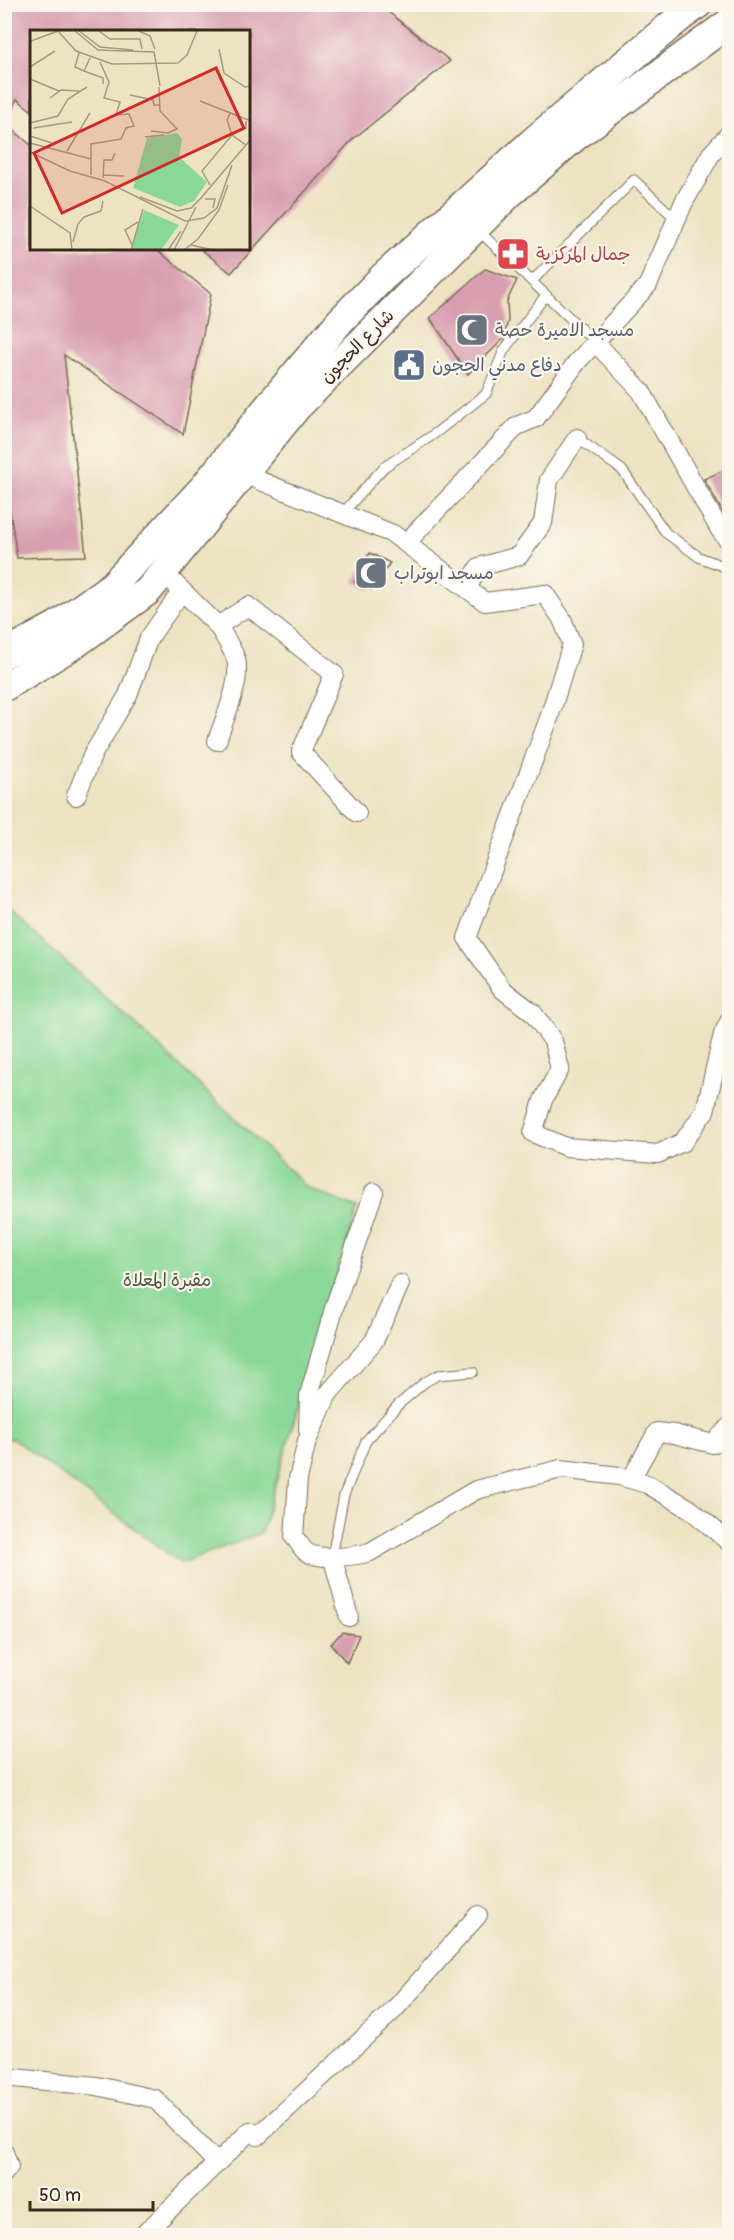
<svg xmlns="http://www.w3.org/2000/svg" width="734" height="2240" font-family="Pangolin,'Playpen Sans Arabic',sans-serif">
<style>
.green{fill:#8ad897;stroke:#62815a;stroke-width:1.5}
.building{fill:#d89eb0}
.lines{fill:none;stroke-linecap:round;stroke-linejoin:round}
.lane-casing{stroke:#796b58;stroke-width:11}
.street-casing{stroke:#796b58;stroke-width:20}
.primary-casing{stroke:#796b58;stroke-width:31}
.lane{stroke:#fff;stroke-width:9}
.street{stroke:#fff;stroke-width:18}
.primary{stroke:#fff;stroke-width:28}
.labels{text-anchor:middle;stroke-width:4.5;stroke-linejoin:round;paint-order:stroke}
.health-label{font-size:18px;fill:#be3a42;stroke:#fbf7ec;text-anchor:start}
.worship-label{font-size:18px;fill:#5b616d;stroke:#fbf7ec;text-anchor:start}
.street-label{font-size:18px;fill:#3b2a1e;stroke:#fbf7ec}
.service-label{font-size:18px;fill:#4e5e75;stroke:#fbf7ec;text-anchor:start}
.park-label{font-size:18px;fill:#4f563c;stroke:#fbf7ec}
.inset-road{fill:none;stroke:#a69981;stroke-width:1.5}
.view{fill:#d62828;fill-opacity:0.15;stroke:#d62828;stroke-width:3}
.inset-edge{fill:none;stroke:#3b2a1e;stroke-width:3}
</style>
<rect width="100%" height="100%" fill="#fbf7ec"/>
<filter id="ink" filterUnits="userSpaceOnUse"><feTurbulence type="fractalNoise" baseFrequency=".0167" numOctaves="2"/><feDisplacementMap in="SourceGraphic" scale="12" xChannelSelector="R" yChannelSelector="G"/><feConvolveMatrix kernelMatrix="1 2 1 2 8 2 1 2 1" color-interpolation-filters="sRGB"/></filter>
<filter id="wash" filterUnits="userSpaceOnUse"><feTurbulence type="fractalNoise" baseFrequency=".008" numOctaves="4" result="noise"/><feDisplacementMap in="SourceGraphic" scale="24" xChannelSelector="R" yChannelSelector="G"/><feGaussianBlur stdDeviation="1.35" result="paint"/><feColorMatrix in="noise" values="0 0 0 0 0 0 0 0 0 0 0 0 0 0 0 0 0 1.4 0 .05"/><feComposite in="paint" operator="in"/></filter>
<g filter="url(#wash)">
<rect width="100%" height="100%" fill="#ede3c3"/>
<polygon class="green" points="4,907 137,1026 309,1189 357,1208 261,1533 181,1563 12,1438 5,1440"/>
<g id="blocks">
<g class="building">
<polygon points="14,4 378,4 450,61 353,139 231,273 201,249 249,249 249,32 32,32 32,111 17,99 6,124 32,146 32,249 156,249 211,294 183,434 64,355 86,556 17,558 4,470 4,29"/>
<polygon points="485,269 517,280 507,301 508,321 503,339 468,374 430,318"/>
<polygon points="729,468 729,523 704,479"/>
<polygon points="370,553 390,563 371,590 354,582"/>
<polygon points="342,1632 359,1635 347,1663 331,1644"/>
</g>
</g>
</g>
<g filter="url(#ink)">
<use href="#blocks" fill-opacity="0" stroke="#796b58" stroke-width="1.5"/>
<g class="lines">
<g class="lane-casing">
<g id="lane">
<polyline points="478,230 595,342"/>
<polyline points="532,281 634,180 677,220"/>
<polyline points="577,438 622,470 666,533 699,557 730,569"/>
<polyline points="342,514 384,467 433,435 486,394 504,350 546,295"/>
<polyline points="332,1556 344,1495 366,1441 398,1405 425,1382 438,1375 473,1372"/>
</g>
</g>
<g class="street-casing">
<g id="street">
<polyline points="595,342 641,391 720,530 730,543"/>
<polyline points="243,474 393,534 485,602 545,594 562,619 572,644 548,721 467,938 502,989 533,1013 553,1041 560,1069 543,1100 533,1133 566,1147 658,1154 683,1142 705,1111 723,1034 730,1020"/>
<polyline points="406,543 517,426 536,418 577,362 648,285 684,202 711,154 730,133"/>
<polyline points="163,572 218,626 248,606 334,674 301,752 357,813"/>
<polyline points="467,588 479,567 519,556 543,523 549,480 577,438"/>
<path d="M217 741C224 719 242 682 236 659 232 648 224 636 218 626"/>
<polyline points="76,796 93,754 128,695 149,638 182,591"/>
<path d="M400 1284 374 1341 328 1394 307 1441 298 1479 294 1537C298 1541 302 1549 306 1552 319 1561 356 1556 370 1552L476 1490 561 1469 619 1476 647 1484 690 1509 730 1543"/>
<polyline points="308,1430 309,1395 335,1305 374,1192"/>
<polyline points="631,1479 657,1432 674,1434 713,1444 730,1426"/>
<polyline points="332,1556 349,1617"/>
<polyline points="4,2077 97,2086 155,2099 217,2163"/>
<polyline points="4,2152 9,2167 4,2173"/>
<polyline points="142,2236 250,2131 258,2136 393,2011 478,1915"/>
</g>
</g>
<g class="primary-casing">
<g id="primary">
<polyline points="4,654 56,626 113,585 204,487 275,398 341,320 383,277 537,138 678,19 698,4"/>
<polyline points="4,687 78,642 148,591 297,407 508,195 576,136 730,22"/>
</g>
</g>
<use href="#lane" class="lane"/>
<use href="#street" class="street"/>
<use href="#primary" class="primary"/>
</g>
</g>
<defs>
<g id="pharmacy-square" transform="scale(1.725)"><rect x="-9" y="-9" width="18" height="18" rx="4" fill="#e0444e" stroke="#fbf7ec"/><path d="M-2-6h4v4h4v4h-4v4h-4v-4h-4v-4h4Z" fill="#fff"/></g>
<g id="mosque-square" transform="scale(1.725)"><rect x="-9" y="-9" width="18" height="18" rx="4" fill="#6b7280" stroke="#fbf7ec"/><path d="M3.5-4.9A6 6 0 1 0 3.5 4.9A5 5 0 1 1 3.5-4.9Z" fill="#fff"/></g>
<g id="civic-square" transform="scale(1.725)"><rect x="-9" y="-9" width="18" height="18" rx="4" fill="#5c6f8a" stroke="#fbf7ec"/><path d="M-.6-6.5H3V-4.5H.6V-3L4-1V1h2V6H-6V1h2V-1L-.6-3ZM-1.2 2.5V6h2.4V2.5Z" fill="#fff"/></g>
</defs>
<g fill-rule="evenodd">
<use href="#pharmacy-square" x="513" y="254"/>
<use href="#mosque-square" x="472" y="330"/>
<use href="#civic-square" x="409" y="365"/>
<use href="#mosque-square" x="371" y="573"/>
</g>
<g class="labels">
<g class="health-label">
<text x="536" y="260">جمال المركزية</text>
</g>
<g class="worship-label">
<text x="495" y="336">مسجد الاميرة حصة</text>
<text x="394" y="579">مسجد ابوتراب</text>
</g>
<g class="street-label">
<text transform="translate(357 346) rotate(-45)" y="6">شارع الحجون</text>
</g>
<g class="service-label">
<text x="432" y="371">دفاع مدني الحجون</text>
</g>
<g class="park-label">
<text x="167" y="1286">مقبرة المعلاة</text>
</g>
</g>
<g transform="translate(30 30)">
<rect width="220" height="220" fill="#ede3c3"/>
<path d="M147 103 152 109 149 127 177 152 164 171 150 177 103 158 117 108ZM114 180 149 195 131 220H101Z" fill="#8ad897"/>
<path class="inset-road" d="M28 1 46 21 82 34 148 33 157 25 167 1M45 1 68 20 124 22 130 56M49 1 70 17 103 20M69 1 80 9H110L112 19M109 1 120 6 125 19M1 11 28 1M189 19 194 43 215 57 221 56M49 23 45 37 54 41 60 28M0 37 25 21M54 41 73 48V54M0 49 29 61M100 65 123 70 124 75H129M20 68 31 60 49 61M170 71 221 91M200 83 197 90 202 105 216 115M0 93 28 86 38 69 57 57M3 98 42 92M121 101 138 103 147 99 130 81 129 57M0 106 22 113M115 107 134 105M0 113 61 129M37 121 60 83M0 122 40 141 75 151 155 191 174 188 187 178 202 135M61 145V114L91 109 96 98 104 96 99 84 86 85 90 72 74 68 79 52 70 32M73 145 94 146M73 148 74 130H82L85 123M180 155 172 141 202 105 216 98V91M110 167 147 181 161 178 172 167M171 168 221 109M175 169H185L183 178M0 176 40 203 42 220M43 212 48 194 54 187 71 181 73 171M102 215 95 200 108 192M161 215 183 220M101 220 113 179M138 220 151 201M144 220 166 177M154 220 168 209 189 180 198 155"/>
<path class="view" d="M186 38 214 98 32 183 4 123Z"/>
<rect width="220" height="220" class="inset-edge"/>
</g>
<rect width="734" height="2240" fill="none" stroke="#fbf7ec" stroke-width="24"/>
<path d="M30 2201v9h123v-9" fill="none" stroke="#3b2a1e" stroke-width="3"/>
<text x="39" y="2201" font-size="18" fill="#3b2a1e" stroke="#fbf7ec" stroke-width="4.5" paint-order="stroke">50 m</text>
</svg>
